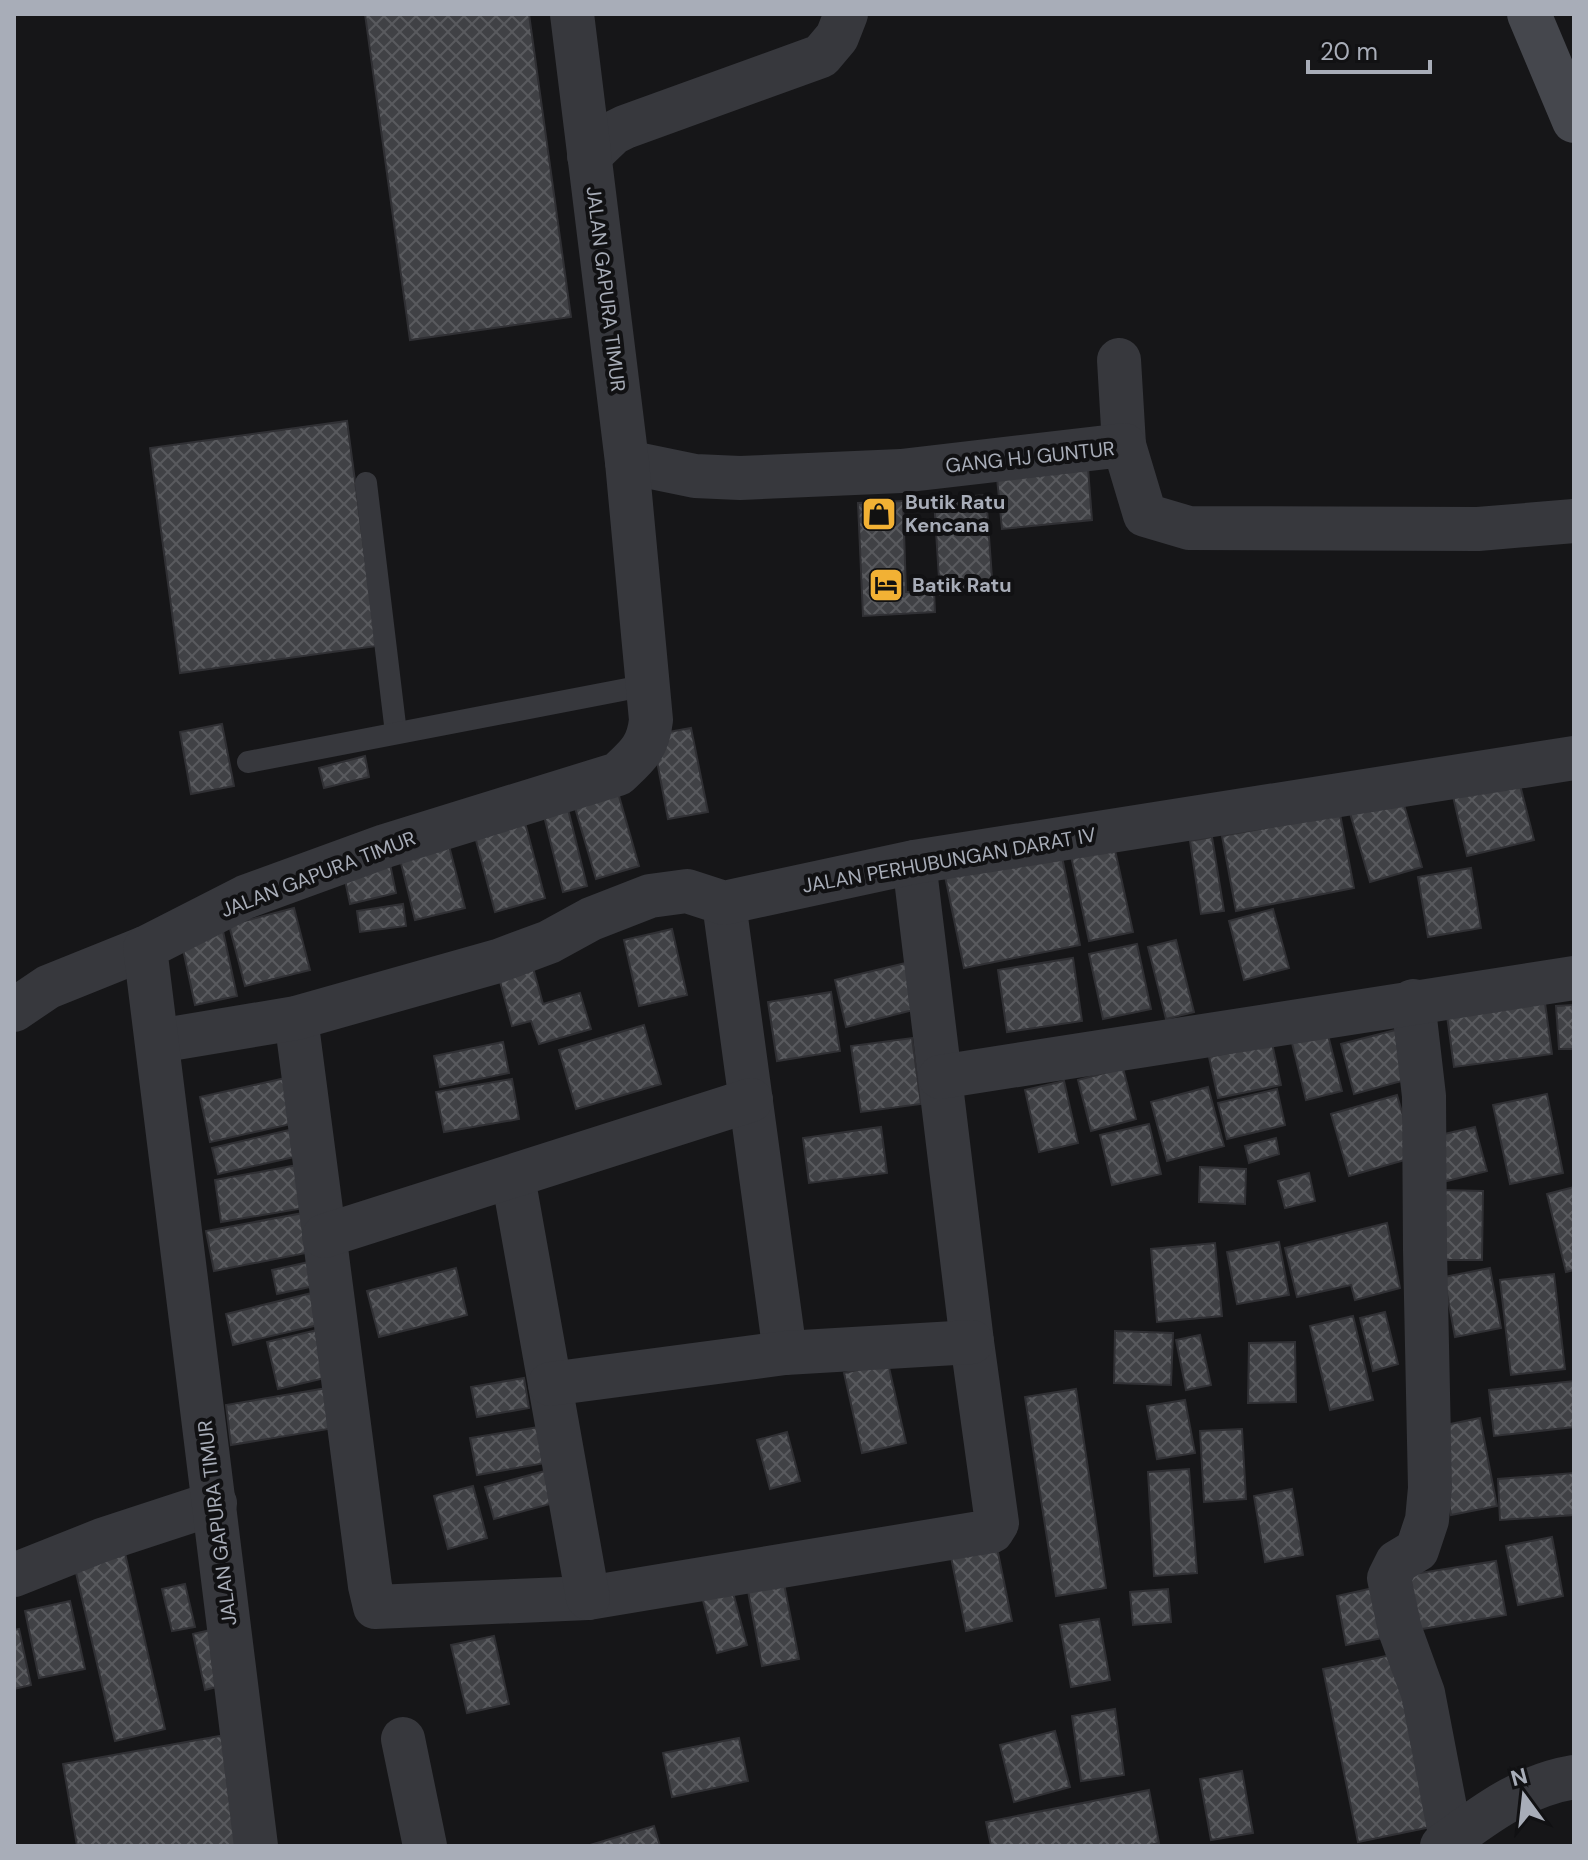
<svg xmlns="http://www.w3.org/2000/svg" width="1588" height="1860" font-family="'DM Sans',sans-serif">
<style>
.building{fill:url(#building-cross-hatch);stroke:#303034;stroke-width:2}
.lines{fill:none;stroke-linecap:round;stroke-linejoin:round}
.service{stroke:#37383d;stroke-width:22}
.minor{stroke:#37383d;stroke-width:44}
.secondary{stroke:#45474d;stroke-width:44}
.labels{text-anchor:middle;stroke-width:8;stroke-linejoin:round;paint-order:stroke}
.street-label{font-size:20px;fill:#a8adb8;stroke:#111113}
.poi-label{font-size:20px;font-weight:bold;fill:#a8adb8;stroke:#111113;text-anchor:start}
</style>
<defs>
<pattern id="building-cross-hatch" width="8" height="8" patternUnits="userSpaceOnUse" patternTransform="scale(2)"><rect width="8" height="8" fill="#404145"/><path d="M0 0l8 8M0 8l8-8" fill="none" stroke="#595a5e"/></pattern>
</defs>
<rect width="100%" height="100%" fill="#161618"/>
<g class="building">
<polygon points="365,14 529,14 571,317 410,340"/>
<polygon points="347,421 377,646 180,673 150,448"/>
<polygon points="1088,468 1092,520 1002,529 997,478"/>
<polygon points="986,495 993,592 940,595 934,499"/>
<polygon points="903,501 906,592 934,591 935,612 863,616 858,503"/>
<polygon points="222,724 234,786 191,794 180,732"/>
<polygon points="691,728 708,812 668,819 652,735"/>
<polygon points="365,756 369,777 324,788 319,768"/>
<polygon points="1518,777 1534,840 1467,856 1452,792"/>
<polygon points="617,789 639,866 596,879 573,801"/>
<polygon points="1402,798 1422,867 1370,882 1350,813"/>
<polygon points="567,805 587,886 563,892 543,812"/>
<polygon points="1340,814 1354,888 1236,911 1222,836"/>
<polygon points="523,815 545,898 495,912 473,829"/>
<polygon points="1212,837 1224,911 1201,914 1190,841"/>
<polygon points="447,838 465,908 415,920 398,851"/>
<polygon points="1113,841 1133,932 1089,941 1070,851"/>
<polygon points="1061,852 1080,945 964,968 945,876"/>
<polygon points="390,864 396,893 350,904 344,875"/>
<polygon points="1471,868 1481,928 1428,937 1418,877"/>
<polygon points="403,904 406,926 360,932 357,911"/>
<polygon points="294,908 310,970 245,986 229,925"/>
<polygon points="1273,909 1289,968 1244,980 1229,921"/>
<polygon points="672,929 687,995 639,1006 624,940"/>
<polygon points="223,931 237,996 195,1005 181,940"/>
<polygon points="1176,940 1194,1012 1166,1019 1148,947"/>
<polygon points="1137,944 1151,1009 1103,1019 1089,954"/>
<polygon points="1073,958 1082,1021 1007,1032 998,970"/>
<polygon points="914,961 925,1007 846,1027 835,980"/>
<polygon points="532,964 543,1004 580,993 591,1029 539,1044 531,1021 512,1026 498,974"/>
<polygon points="831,992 840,1051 777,1061 768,1002"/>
<polygon points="1545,1003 1552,1054 1454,1067 1447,1016"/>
<polygon points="1574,1005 1574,1049 1559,1049 1556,1006"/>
<polygon points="644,1025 661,1084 576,1109 559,1050"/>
<polygon points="1403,1028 1416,1077 1354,1094 1341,1044"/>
<polygon points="1328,1035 1342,1091 1306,1100 1292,1043"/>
<polygon points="912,1038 921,1104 861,1112 851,1046"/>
<polygon points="503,1042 509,1073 440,1087 434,1056"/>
<polygon points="1272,1043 1281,1085 1218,1098 1209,1057"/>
<polygon points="1123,1068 1136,1119 1091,1131 1078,1080"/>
<polygon points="290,1077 300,1122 210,1142 200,1097"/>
<polygon points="512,1079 519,1119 444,1132 436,1092"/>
<polygon points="1064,1081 1078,1143 1039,1152 1025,1090"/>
<polygon points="1208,1087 1224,1146 1167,1161 1151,1102"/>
<polygon points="1277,1089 1285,1125 1227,1139 1218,1103"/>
<polygon points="1547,1094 1563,1173 1510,1184 1493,1105"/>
<polygon points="1397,1095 1415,1157 1349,1176 1331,1114"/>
<polygon points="1149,1124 1161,1174 1112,1185 1100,1135"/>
<polygon points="302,1127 308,1154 218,1174 212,1148"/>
<polygon points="881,1127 887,1173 809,1183 803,1138"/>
<polygon points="1475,1127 1487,1171 1443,1182 1431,1137"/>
<polygon points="1276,1138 1279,1154 1249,1163 1245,1146"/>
<polygon points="303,1164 310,1207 221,1222 215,1180"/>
<polygon points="1200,1167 1246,1169 1245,1204 1199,1202"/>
<polygon points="1309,1173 1315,1201 1285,1208 1278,1181"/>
<polygon points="1574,1187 1574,1270 1566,1272 1547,1194"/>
<polygon points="1441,1190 1483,1191 1482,1260 1440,1260"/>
<polygon points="314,1211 321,1250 214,1271 206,1231"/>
<polygon points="1387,1223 1400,1288 1355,1300 1351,1285 1297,1297 1285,1248"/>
<polygon points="1279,1242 1289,1295 1237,1304 1227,1252"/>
<polygon points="1215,1243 1222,1316 1157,1322 1151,1249"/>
<polygon points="318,1260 324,1284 277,1294 272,1270"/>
<polygon points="456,1268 467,1315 379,1337 367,1291"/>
<polygon points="1490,1268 1501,1328 1455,1337 1444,1277"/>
<polygon points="1554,1274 1565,1369 1511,1375 1500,1280"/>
<polygon points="320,1291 327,1323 233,1345 226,1314"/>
<polygon points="1385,1312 1398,1364 1373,1371 1360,1318"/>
<polygon points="1353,1316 1373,1400 1330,1410 1310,1326"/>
<polygon points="317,1330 329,1377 278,1389 267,1342"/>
<polygon points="1115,1331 1173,1333 1171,1385 1114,1383"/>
<polygon points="1200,1335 1211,1385 1186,1390 1176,1340"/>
<polygon points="1295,1342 1296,1402 1248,1403 1249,1343"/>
<polygon points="888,1363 906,1443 862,1453 844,1373"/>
<polygon points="524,1378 529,1408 477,1417 471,1387"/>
<polygon points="1574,1381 1574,1427 1494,1436 1489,1390"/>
<polygon points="327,1388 334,1428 231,1445 226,1405"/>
<polygon points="1076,1389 1106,1588 1056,1596 1025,1397"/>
<polygon points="1185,1400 1195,1453 1157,1459 1147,1406"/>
<polygon points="1480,1418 1497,1506 1451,1515 1435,1427"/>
<polygon points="545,1426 551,1462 477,1475 470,1438"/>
<polygon points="1242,1429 1246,1499 1204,1502 1200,1431"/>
<polygon points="787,1432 800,1481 770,1489 757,1440"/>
<polygon points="556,1468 565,1500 494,1519 485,1487"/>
<polygon points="1189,1469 1197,1573 1154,1576 1148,1472"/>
<polygon points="1574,1473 1574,1515 1500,1520 1498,1479"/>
<polygon points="473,1486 487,1538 448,1549 434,1496"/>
<polygon points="1292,1489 1303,1555 1265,1562 1254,1496"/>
<polygon points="1552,1537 1563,1596 1518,1605 1506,1546"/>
<polygon points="996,1543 1012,1621 966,1631 950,1552"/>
<polygon points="125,1553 165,1729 115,1741 74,1564"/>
<polygon points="1496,1561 1506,1615 1410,1631 1401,1576"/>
<polygon points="782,1574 799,1659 762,1666 746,1580"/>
<polygon points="185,1584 195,1627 172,1631 162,1589"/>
<polygon points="731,1585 747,1645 717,1653 701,1593"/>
<polygon points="1378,1587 1388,1637 1346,1645 1337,1596"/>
<polygon points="1168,1589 1171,1622 1133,1625 1130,1592"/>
<polygon points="70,1601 85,1669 39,1678 25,1611"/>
<polygon points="1099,1619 1110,1680 1071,1687 1060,1625"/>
<polygon points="219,1628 232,1683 205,1690 193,1634"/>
<polygon points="19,1629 31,1685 14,1689 14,1630"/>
<polygon points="494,1636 509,1704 467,1713 451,1645"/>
<polygon points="1401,1653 1436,1826 1358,1842 1323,1669"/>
<polygon points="1115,1709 1124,1775 1081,1781 1072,1716"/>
<polygon points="1055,1731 1070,1787 1014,1802 1000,1745"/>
<polygon points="231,1734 240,1846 77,1846 63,1764"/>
<polygon points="739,1738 748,1781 672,1797 663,1753"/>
<polygon points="1242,1771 1253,1833 1211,1840 1200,1779"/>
<polygon points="1149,1790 1159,1843 1145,1846 991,1846 986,1822"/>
<polygon points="654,1826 660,1846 591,1846 590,1845"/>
</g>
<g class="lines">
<g class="service">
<polyline points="366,483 396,733"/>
<polyline points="248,762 648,685"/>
</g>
<g class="minor">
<polyline points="589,156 613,133 625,127 821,56 837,37 846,14"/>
<polyline points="1119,360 1124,445"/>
<polyline points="627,462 695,476 740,478 901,471 1124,445 1145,515 1189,528 1478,529 1574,521"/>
<polyline points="724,903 785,1353"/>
<polyline points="1413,1001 1424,1096 1425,1250 1430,1488 1427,1520 1417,1550 1397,1562 1389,1578 1400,1630 1423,1693 1451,1839"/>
<polyline points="14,1010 48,987 145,948"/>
<polyline points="296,1018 370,1586 375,1607 588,1598 986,1532 992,1531 997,1523 972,1342 914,862"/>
<polyline points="158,1041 296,1018 498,961 549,942 591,919 650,896 687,891 724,903 914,862 1574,758"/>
<polyline points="940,1077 1574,978"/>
<polyline points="513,1177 588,1598"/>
<polyline points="324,1236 751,1100"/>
<polyline points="550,1384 785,1353 972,1342"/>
<polyline points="14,1575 102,1540 215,1503"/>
<polyline points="403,1739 425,1846"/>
<path d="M256 1846 145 948 245 897 385 846 618 774C637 756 648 748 651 720L627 462 572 14"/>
<path d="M1442 1846C1484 1815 1521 1786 1574 1777"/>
</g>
<polyline class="secondary" points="1529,14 1574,121"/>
</g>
<defs>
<g id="shop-square" transform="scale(1.8)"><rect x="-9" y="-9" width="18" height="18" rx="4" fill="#f2b134" stroke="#111113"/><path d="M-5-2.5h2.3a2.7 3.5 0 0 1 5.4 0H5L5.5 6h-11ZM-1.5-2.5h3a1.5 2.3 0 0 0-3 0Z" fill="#111"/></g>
<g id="hotel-square" transform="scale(1.8)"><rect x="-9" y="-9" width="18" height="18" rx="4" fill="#f2b134" stroke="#111113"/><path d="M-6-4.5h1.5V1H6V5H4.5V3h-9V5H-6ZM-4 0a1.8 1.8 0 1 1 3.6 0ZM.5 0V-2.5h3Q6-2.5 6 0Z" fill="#111"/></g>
</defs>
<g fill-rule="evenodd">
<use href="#shop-square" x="879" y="514"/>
<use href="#hotel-square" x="886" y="585"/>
</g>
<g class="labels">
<g class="street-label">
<text transform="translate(606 289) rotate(83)" y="7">JALAN GAPURA TIMUR</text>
<text transform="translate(1030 457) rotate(-6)" y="7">GANG HJ GUNTUR</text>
<text transform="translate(949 860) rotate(-10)" y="7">JALAN PERHUBUNGAN DARAT IV</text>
<text transform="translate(318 874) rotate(-21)" y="7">JALAN GAPURA TIMUR</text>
<text transform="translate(217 1523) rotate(-97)" y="7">JALAN GAPURA TIMUR</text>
</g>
<g class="poi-label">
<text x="905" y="509">Butik Ratu<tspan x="905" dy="23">Kencana</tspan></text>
<text x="912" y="592">Batik Ratu</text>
</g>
</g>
<rect width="1588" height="1860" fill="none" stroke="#a8adb8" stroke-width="32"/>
<g transform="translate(1524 1796) rotate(345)" stroke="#111113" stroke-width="6" paint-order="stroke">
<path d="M0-6L14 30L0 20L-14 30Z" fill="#a8adb8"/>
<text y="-12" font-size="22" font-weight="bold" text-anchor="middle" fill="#a8adb8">N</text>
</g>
<path d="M1308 60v12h122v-12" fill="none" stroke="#a8adb8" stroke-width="4"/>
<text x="1320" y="60" font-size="24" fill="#a8adb8" stroke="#111113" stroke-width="6" paint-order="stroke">20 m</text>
</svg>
